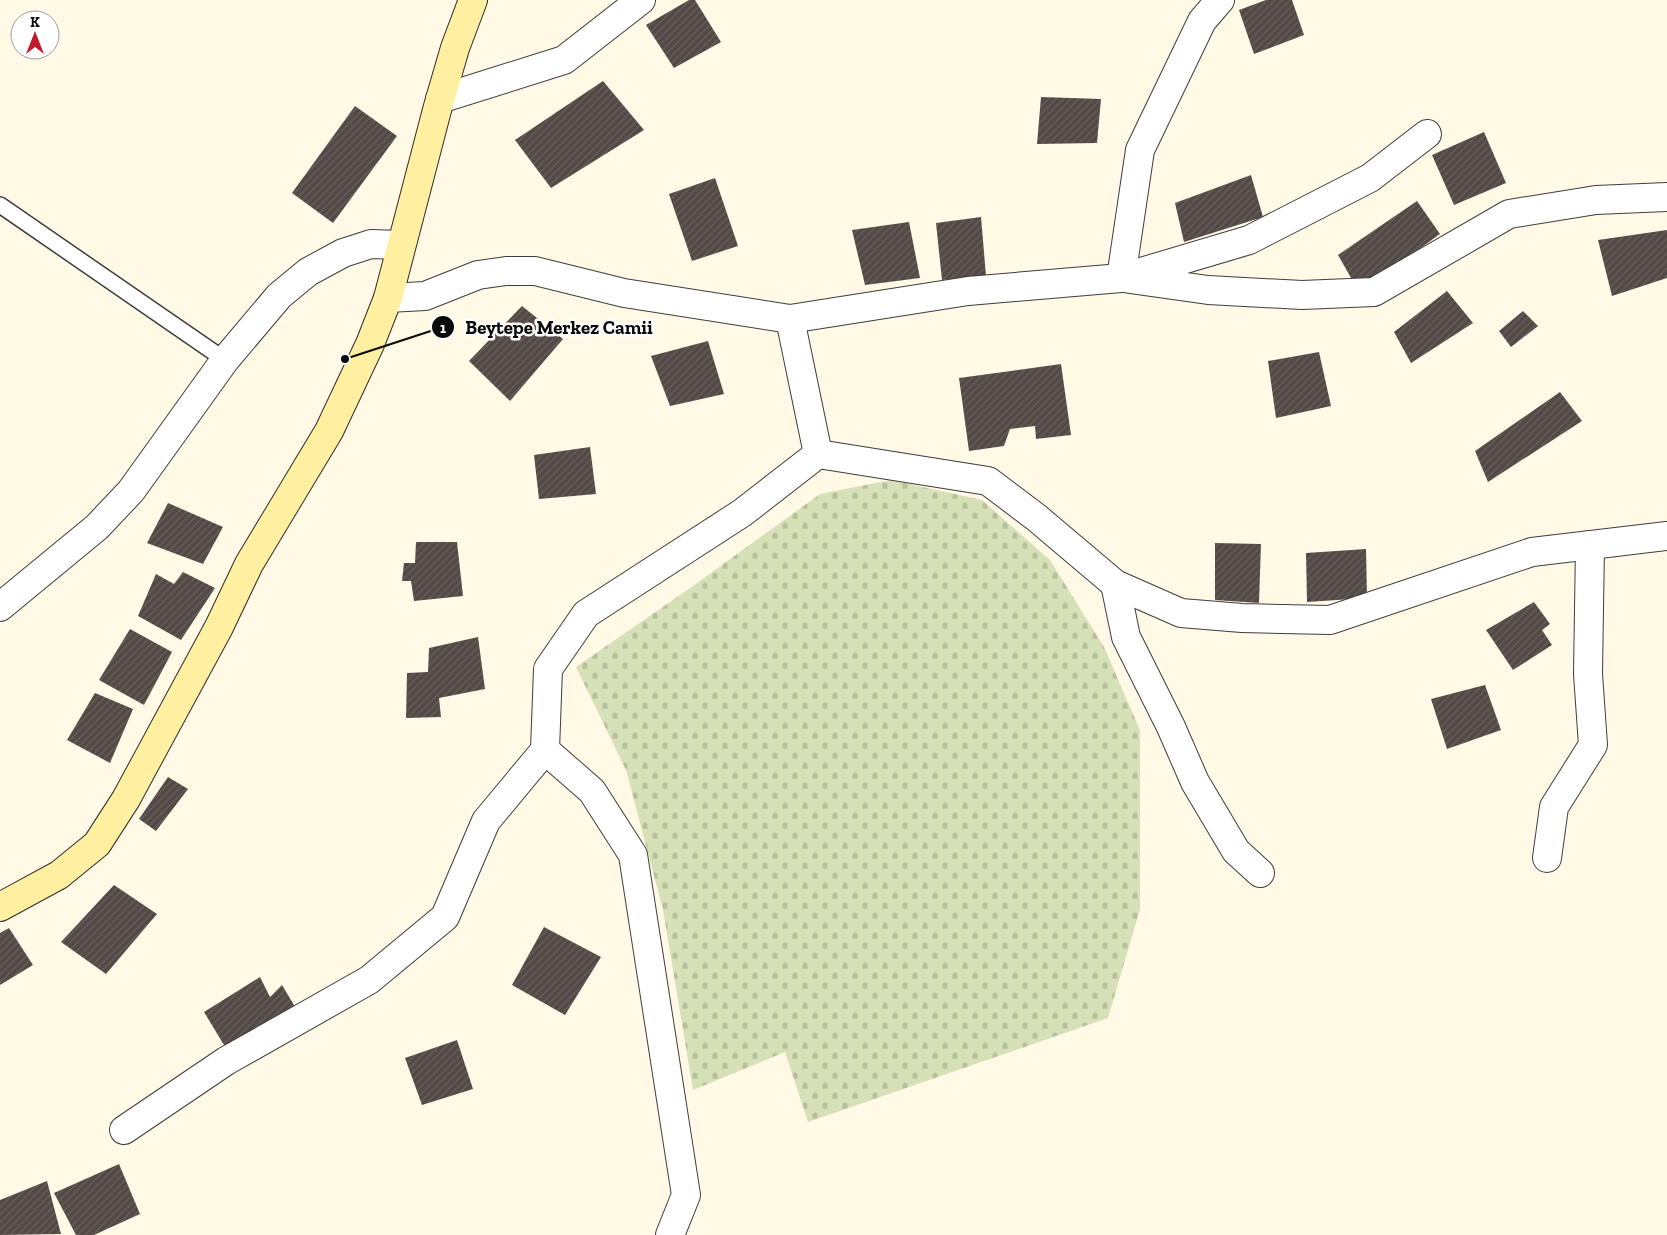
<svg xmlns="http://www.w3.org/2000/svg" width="1667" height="1235" font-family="'Zilla Slab',serif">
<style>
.cemetery{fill:url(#cemetery-stones)}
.building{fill:url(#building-hatch)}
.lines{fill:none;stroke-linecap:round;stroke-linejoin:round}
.lane-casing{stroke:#3d3d3d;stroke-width:18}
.street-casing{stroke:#3d3d3d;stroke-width:30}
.secondary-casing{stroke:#2c2c2c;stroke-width:30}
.lane{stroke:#fff;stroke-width:15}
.street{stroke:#fff;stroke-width:28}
.secondary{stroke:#ffefa1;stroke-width:28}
.leader{fill:none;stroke:#0a0a0a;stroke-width:2}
.callout-dot{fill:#0a0a0a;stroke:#fff;stroke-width:2}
.mark-label{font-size:15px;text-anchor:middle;font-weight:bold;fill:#fff}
.callout-label{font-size:19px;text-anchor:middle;font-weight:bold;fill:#0a0a0a;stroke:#fff;stroke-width:5;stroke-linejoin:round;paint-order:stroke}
</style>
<defs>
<pattern id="cemetery-stones" width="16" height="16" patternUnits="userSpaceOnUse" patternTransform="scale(1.25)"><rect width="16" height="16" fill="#d6e1b8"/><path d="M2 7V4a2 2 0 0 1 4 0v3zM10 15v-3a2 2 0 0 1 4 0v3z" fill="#b6c09d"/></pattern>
<pattern id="building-hatch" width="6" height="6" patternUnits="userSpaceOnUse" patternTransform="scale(1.25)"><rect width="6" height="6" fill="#534a46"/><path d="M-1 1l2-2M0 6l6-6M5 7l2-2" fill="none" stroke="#67605c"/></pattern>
</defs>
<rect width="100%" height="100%" fill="#fff9e6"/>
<polygon class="cemetery" points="891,480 982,500 1050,560 1104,647 1140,730 1140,909 1108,1018 808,1122 785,1052 693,1090 663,910 626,770 576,667 693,586 820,494"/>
<g class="building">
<polygon points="689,0 695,0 721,42 674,68 646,25"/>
<polygon points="1266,0 1292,0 1304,35 1254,54 1239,10"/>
<polygon points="603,81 644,130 551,188 515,140"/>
<polygon points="1041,97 1101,99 1097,143 1037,144"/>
<polygon points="355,106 397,136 333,223 292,193"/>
<polygon points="1484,132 1506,183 1454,205 1432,155"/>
<polygon points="1251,175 1263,217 1184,242 1175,203"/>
<polygon points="715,178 738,246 692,261 669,194"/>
<polygon points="1417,201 1440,234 1359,292 1338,255"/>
<polygon points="981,217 986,276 942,280 936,223"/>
<polygon points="909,222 920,278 865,285 852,230"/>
<polygon points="1667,230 1667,278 1612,296 1598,240"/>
<polygon points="1447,291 1473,323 1411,363 1394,332"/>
<polygon points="522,306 563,339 510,401 469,361"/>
<polygon points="1523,311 1538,326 1511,347 1499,331"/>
<polygon points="708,341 724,394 670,406 651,356"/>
<polygon points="1319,352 1331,406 1276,418 1268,361"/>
<polygon points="1061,364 1071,435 1036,439 1035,426 1010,429 1004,446 969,451 959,378"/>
<polygon points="1560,392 1582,421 1488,482 1475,451"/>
<polygon points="590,447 596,494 539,499 534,455"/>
<polygon points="168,503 223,527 203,564 147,543"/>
<polygon points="416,542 457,542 463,596 414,601 411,581 402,581 404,563 415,563"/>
<polygon points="1215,543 1261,544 1259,603 1215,600"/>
<polygon points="1366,549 1367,598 1307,602 1306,553"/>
<polygon points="183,572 215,588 181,640 138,616 156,574 174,584"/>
<polygon points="1534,602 1550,624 1542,630 1552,645 1513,670 1486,630"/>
<polygon points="130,629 172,652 144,705 99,680"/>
<polygon points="478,637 485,689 439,698 441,717 406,718 407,673 428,672 429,648"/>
<polygon points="1485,685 1501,730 1447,749 1431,699"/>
<polygon points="95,693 133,709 110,763 67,740"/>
<polygon points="168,777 188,789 156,831 139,819"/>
<polygon points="114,885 157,914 106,974 61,942"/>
<polygon points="544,927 601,957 565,1015 512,985"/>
<polygon points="9,928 33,965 0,985 0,933"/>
<polygon points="260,977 270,997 282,985 297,1010 227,1050 204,1012"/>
<polygon points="457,1040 473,1089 422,1105 405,1058"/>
<polygon points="119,1164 140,1214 94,1235 76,1235 54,1193"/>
<polygon points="47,1181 61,1234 0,1235 0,1200"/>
</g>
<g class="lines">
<g class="lane-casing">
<polyline id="lane" points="0,205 225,360"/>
</g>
<g class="street-casing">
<g id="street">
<polyline points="440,99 564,60 641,0"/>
<polyline points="1121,278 1140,150 1202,21 1220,0"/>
<polyline points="1130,279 1208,290 1302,295 1374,292 1509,214 1596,200 1667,197"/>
<polyline points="388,298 425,296 478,275 506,271 535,271 624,293 790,319 968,291 1121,278 1249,240 1370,178 1427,134"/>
<polyline points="790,319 818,454"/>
<polyline points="1115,584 1126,637 1171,727 1195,782 1236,851 1260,873"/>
<polyline points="0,607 97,527 131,491 225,360 279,296 308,272 343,253 371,244 401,245"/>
<polyline points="545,750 592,791 633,855 686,1195 670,1235"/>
<polyline points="1547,858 1554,807 1593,745 1588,674 1590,545"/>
<polyline points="124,1130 226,1061 369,980 445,917 486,821 545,750 548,669 586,614 742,513 818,454 988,481 1037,518 1115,584 1181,613 1242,618 1330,620 1532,552 1667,536"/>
</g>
</g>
<g class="secondary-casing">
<polyline id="secondary" points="0,907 59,875 97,844 126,799 219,627 249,564 329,431 370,344 388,298 437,110 455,48 473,0"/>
</g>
<use href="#lane" class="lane"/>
<use href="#street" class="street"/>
<use href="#secondary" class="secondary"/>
</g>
<path class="leader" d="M345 359L443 327"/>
<g class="callout-dot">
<circle cx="345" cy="359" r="5"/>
<circle cx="443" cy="327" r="12"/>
</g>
<g class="mark-label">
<text x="443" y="333">1</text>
</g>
<g class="callout-label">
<text x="559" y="334">Beytepe Merkez Camii</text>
</g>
<g transform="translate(35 35)"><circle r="24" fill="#ffffff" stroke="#9d9d9d"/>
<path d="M0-4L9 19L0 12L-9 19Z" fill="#c11a2c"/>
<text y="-8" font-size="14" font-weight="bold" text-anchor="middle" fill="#0a0a0a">K</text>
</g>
</svg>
